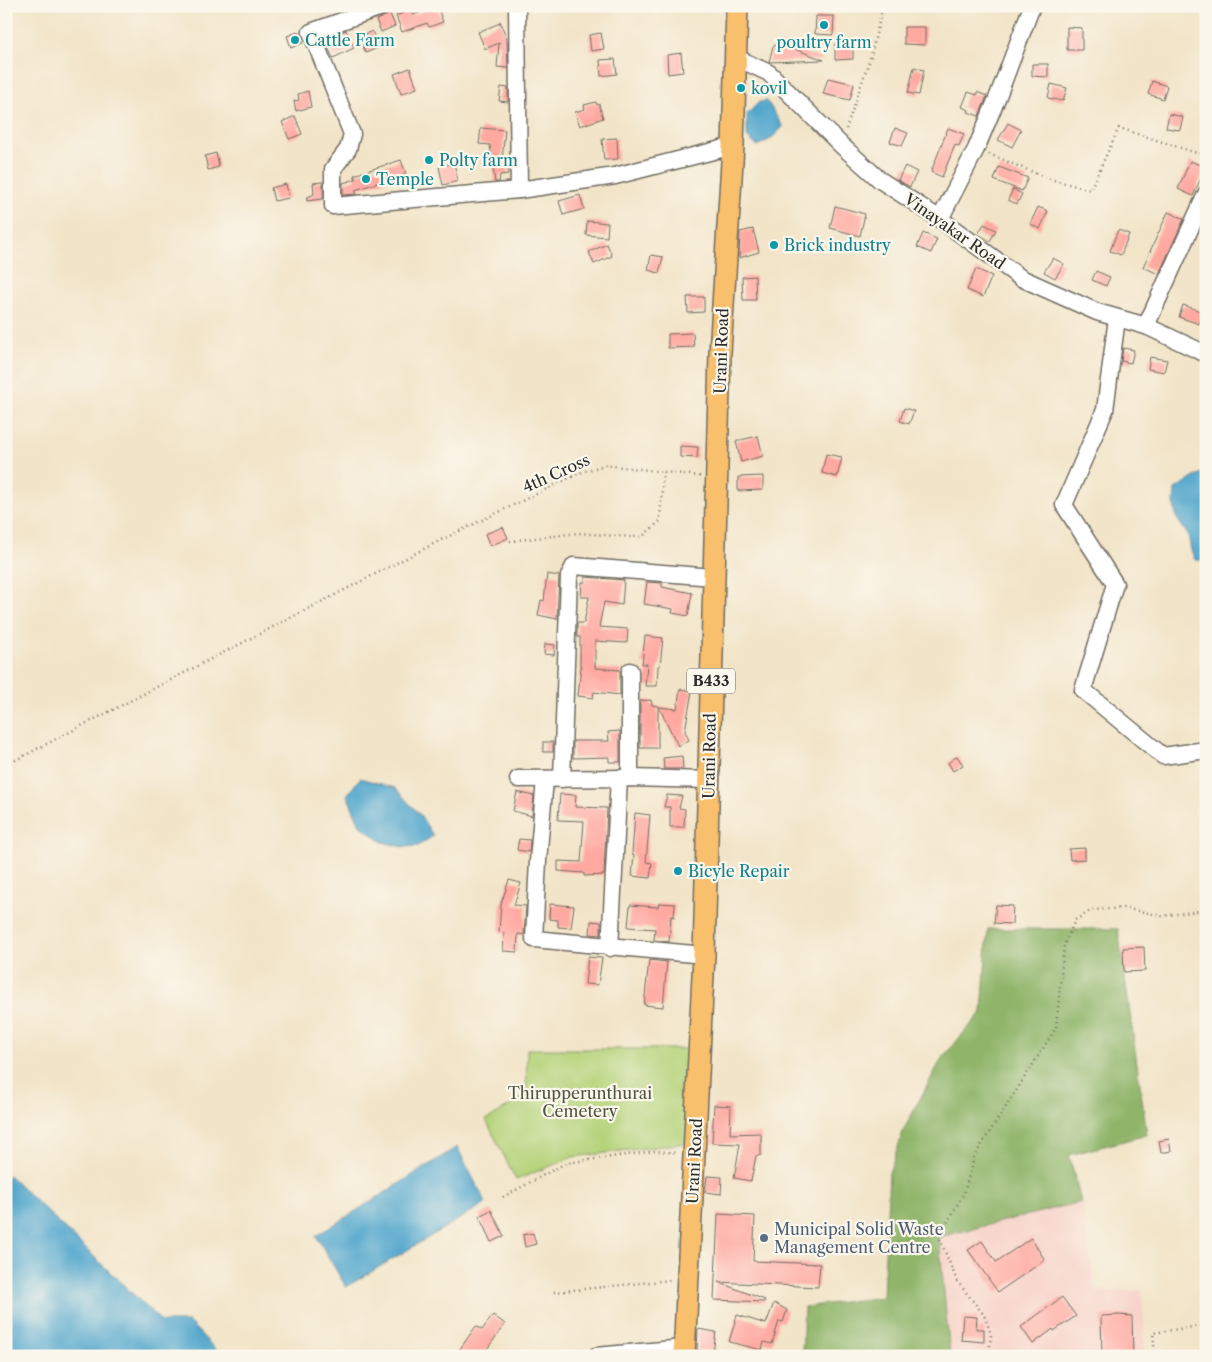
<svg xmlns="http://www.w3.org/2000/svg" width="1212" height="1362" font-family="'Libre Caslon Text',serif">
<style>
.built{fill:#f7d1c7}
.green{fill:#b5d37a;stroke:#707f52}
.forest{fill:#90b56a;stroke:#5e704a}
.water{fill:#4fa5cc;stroke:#3d687c}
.building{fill:#ffa9a1}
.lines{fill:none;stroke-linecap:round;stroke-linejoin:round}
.minor-casing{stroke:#716c62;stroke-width:19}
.major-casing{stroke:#716c62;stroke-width:24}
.path{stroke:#716c62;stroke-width:2.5;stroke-dasharray:1 4;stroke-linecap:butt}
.minor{stroke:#fff;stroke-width:16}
.major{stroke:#f8bf6c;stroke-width:21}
.culture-dot{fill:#0f9aa8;stroke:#fbf7ec;stroke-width:2}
.service-dot{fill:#5c6f8a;stroke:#fbf7ec;stroke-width:2}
.labels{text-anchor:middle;stroke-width:4.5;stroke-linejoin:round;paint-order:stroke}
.shield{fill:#fbf7ec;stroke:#696865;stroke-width:1}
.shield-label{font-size:15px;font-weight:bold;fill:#2b2b2b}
.culture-label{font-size:16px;fill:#0d838f;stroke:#fbf7ec;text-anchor:start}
.street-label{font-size:16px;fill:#2b2b2b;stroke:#fbf7ec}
.park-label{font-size:16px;fill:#4e553f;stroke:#fbf7ec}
.service-label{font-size:16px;fill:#4e5e75;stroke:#fbf7ec;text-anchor:start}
</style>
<rect width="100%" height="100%" fill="#fbf7ec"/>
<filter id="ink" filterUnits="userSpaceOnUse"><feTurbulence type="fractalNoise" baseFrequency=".02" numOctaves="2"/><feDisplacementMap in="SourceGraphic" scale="10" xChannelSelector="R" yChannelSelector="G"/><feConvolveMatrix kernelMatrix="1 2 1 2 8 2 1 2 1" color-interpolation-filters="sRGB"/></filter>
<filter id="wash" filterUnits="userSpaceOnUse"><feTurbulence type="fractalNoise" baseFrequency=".0096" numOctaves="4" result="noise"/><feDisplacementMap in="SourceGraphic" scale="20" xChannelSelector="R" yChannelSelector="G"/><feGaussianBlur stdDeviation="1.12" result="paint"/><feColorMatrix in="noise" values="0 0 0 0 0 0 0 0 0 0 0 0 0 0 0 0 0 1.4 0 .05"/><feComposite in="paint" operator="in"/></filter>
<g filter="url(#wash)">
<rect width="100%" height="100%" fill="#f2e4c8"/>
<polygon class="built" points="1081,1202 1095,1291 1142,1290 1145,1356 878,1356 939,1237"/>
<polygon class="green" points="527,1049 692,1049 686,1143 573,1157 516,1180 486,1120 526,1096"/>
<polygon class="forest" points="988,929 1118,929 1147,1135 1069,1155 1081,1202 939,1237 950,1356 802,1356 804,1307 883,1297 889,1173 904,1129 942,1058 982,1012"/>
<g class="water">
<polygon points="767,101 783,127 771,139 757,146 747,137 747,114 759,102"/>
<polygon points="1206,470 1206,560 1195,560 1191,550 1188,535 1176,517 1174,503 1175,489"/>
<polygon points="360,778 395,788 421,816 433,836 418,846 404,847 382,842 360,825 347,795"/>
<polygon points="457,1147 486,1203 346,1287 316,1236"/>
<polygon points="9,1175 162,1322 189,1322 222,1356 6,1356 6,1178"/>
</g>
<g id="blocks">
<g class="building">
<polygon points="437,6 443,22 429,27 427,23 402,32 396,16 411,10 413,15"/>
<polygon points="390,14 395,26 381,32 376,20"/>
<polygon points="816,16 834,16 833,35 815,34"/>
<polygon points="500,21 507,40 508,68 497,67 499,43 485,49 478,32 500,23"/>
<polygon points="904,27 925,27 925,45 904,44"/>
<polygon points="1067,27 1082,28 1082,50 1067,50"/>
<polygon points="346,30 354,48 333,58 324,39"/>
<polygon points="372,31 379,47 366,53 359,37"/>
<polygon points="298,32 303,43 291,48 287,36"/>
<polygon points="601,33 604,49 591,51 589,35"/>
<polygon points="853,43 853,59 835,60 835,44"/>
<polygon points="781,44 824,60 769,62 773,46"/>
<polygon points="681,53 683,72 668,74 667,55"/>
<polygon points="615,59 617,74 601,76 600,60"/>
<polygon points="1032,64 1048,64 1048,77 1032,76"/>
<polygon points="914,67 924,70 919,95 908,93"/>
<polygon points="410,68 417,88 401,94 394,74"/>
<polygon points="828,78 854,84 850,100 823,94"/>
<polygon points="1152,81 1167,86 1163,99 1148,94"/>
<polygon points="1051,84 1067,88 1063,101 1048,98"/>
<polygon points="501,87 508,88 508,102 499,101"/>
<polygon points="308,91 311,107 296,111 294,101 299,100 298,94"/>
<polygon points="968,92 977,95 977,92 987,96 979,116 968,112 969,110 962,107"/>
<polygon points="596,102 597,105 599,104 603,118 580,126 575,112 585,109 584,105"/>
<polygon points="1169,114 1183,117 1180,130 1166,128"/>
<polygon points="295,116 302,134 289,139 282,122"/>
<polygon points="1008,123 1021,130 1012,147 998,140"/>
<polygon points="481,128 505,130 502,160 506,159 508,174 500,175 499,182 495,182 490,145 479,144"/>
<polygon points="895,128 908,133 902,146 890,142"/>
<polygon points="948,128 964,134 959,146 955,145 942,177 931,172"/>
<polygon points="617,138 618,159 604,160 602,139"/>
<polygon points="216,153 219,167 208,170 205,156"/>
<polygon points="401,160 406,174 355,190 357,194 343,195 343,183 356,179 354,175"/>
<polygon points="1190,161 1206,167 1193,196 1178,189"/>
<polygon points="454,163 458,181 443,185 439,167"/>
<polygon points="905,166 917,172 910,187 898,180"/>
<polygon points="999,167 1028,178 1022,191 994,180"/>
<polygon points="323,182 323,199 307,201 306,198 314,194 313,183"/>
<polygon points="286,184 289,198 274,201 271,188"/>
<polygon points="1013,189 1022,194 1017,204 1008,200"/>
<polygon points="580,195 584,209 563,215 559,201"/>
<polygon points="835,206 865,214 860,236 830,228"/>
<polygon points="1038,207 1048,211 1040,229 1030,224"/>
<polygon points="1168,212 1184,219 1159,274 1143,267"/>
<polygon points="587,221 608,223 607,237 586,235"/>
<polygon points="984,224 996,230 990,241 978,234"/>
<polygon points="753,229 759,252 739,258 740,232"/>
<polygon points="1118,230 1129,234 1121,255 1110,251"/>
<polygon points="923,233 937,239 931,253 917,247"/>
<polygon points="607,244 612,256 594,264 589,252"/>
<polygon points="651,255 663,257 659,273 648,270"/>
<polygon points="1053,258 1064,264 1055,278 1044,272"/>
<polygon points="976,269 992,276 983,297 967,290"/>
<polygon points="1096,271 1110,277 1106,286 1092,280"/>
<polygon points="755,276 756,300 743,300 742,277"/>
<polygon points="687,297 704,297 704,312 688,313"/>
<polygon points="1183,305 1203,312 1199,324 1179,317"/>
<polygon points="693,333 694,347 668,348 668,334"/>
<polygon points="1123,348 1134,350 1131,363 1121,361"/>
<polygon points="1150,357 1167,360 1164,372 1148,369"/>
<polygon points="904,408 914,411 909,424 900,421"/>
<polygon points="758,436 763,456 741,462 736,441"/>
<polygon points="680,446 698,447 697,458 680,457"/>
<polygon points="826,454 842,457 837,477 822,473"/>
<polygon points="763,476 763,490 738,491 738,477"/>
<polygon points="503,527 508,538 490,546 485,534"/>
<polygon points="547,574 559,576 557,619 538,615 541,600 544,601"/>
<polygon points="585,577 624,580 622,605 604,602 599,627 628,629 627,643 595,641 595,668 620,670 620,695 594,692 593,698 578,696 581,666 580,666 580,637 577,637 577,623 584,623 589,597 581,597 582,582 585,582"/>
<polygon points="647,582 662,583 662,587 692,593 688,616 672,613 673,609 644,604"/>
<polygon points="645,636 663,638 660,666 658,666 657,686 645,686 647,664 642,664"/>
<polygon points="545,644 555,645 554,655 544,654"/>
<polygon points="680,689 692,691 685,731 689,740 678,746 659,707 677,709"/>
<polygon points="651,700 652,705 658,706 658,748 640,748 640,701"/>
<polygon points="620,731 620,762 609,762 609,757 573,758 573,741 609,741 608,732"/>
<rect x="543" y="742" width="10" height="10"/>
<polygon points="682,756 683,769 664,769 663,758"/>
<polygon points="957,756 963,765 953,771 948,763"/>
<polygon points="517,792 534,796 532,816 513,811"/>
<polygon points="560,794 576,795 575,807 607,808 604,875 584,876 584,873 558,871 558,861 581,862 584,821 558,820"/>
<polygon points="667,795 682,796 679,808 685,809 684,827 670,827 670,807 664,807"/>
<polygon points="635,813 650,815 646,862 652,863 650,878 632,876 634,855 632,855"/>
<polygon points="519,839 530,840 529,852 517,850"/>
<polygon points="1085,848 1085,859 1070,860 1069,849"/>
<polygon points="509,880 521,883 514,905 526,906 524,935 518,934 517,952 503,951 504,933 499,932 501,904"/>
<polygon points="659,903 675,904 674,917 671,916 669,942 654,940 655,929 628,927 630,905 658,907"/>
<polygon points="550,904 574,906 571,928 558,927 558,920 549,919"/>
<polygon points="996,905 1013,906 1012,924 994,923"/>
<polygon points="591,921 601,922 601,935 590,934"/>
<polygon points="1144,947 1145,971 1124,972 1123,948"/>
<polygon points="588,957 602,958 598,985 585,984"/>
<polygon points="649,960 667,962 663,1007 644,1005"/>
<polygon points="714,1105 731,1106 730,1134 761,1133 761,1155 756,1156 751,1181 734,1178 740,1144 712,1143"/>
<polygon points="1169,1139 1171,1151 1161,1153 1159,1141"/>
<polygon points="707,1176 722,1177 721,1194 705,1192"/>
<polygon points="491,1210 504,1236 491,1242 479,1216"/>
<polygon points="718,1214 755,1216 753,1261 820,1264 818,1287 718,1282 765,1300 764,1302 714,1300"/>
<polygon points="533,1233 536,1244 525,1247 523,1235"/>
<polygon points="1031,1238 1045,1260 998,1292 968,1250 982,1241 996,1262"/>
<polygon points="1062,1297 1076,1316 1054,1331 1053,1329 1033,1344 1021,1327"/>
<polygon points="774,1303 787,1310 783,1322 779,1321 772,1344 764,1342 762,1350 729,1342 737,1315 766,1324"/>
<polygon points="493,1315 505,1324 482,1356 455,1356 476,1326 482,1330"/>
<polygon points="1119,1315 1132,1316 1133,1356 1102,1356 1101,1316"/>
<polygon points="963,1316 977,1317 976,1329 984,1329 984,1342 961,1340"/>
<polygon points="698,1329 716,1332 713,1353 697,1350"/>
</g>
</g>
</g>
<g filter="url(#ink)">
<use href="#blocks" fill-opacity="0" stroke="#716c62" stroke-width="1"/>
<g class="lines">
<g class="minor-casing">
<g id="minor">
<polyline points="384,6 311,32 352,134 348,149 333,169 333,206 519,190 615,176 733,146"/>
<polyline points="517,6 519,190"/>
<polyline points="735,57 769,73 841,145 880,180 940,219 1021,278 1097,312 1146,326 1206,354"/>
<polyline points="940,219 976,149 998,96 1032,6"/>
<polyline points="1117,318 1105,410 1064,505 1115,584 1083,690 1163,756 1206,750"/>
<polyline points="1146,326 1206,194"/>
<polyline points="630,778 630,671"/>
<polyline points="518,779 630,778 709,780"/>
<polyline points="545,779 538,861 534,939 704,955"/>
<polyline points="562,779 569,576 574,566 713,577"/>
<polyline points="610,948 619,778"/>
<polyline points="596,1356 684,1348"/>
</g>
</g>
<g class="major-casing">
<polyline id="major" points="684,1356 704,955 720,353 733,146 737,6"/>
</g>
<g class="path">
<polyline points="846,129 870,59 883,6"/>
<polyline points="989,154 1047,178 1090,190 1119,128 1206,156"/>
<polyline points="510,541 578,533 631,537 643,536 660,521 663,472"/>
<polyline points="6,765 443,539 582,472 605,465 700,476"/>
<polyline points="503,1197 566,1163 656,1151 678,1153"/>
<polyline points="554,1292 671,1280"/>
<polyline points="989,1356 991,1334 984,1315 957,1281 939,1237 964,1193 975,1155 1056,1028 1064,945 1075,920 1092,910 1124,908 1162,916 1206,910"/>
<polyline points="1155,1356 1153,1333 1206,1325"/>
</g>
<use href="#minor" class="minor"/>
<use href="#major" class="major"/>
</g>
</g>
<g class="culture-dot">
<circle cx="824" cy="25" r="5"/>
<circle cx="295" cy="40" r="5"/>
<circle cx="741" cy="88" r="5"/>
<circle cx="429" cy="160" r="5"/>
<circle cx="366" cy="179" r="5"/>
<circle cx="774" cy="245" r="5"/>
<circle cx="678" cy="871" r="5"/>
</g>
<circle class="service-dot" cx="764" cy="1238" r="5"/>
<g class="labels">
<rect class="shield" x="687" y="668.5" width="48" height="25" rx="4"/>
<g class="shield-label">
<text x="711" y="686">B433</text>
</g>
<g class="culture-label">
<text x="305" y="46">Cattle Farm</text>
<text x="824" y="48" text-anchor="middle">poultry farm</text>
<text x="751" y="94">kovil</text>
<text x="439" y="166">Polty farm</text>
<text x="376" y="185">Temple</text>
<text x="784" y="251">Brick industry</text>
<text x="688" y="877">Bicyle Repair</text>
</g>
<g class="street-label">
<text transform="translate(955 231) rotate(35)" y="6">Vinayakar Road</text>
<text transform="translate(721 351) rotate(-88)" y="6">Urani Road</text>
<text transform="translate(556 473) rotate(-24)" y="6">4th Cross</text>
<text transform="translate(709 756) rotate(-89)" y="6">Urani Road</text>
<text transform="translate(694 1161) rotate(-87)" y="6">Urani Road</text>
</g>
<g class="park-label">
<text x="580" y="1099">Thirupperunthurai<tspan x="580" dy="18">Cemetery</tspan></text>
</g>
<g class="service-label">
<text x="774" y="1235">Municipal Solid Waste<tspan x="774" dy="18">Management Centre</tspan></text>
</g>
</g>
<rect width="1212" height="1362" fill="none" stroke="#fbf7ec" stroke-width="25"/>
</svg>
